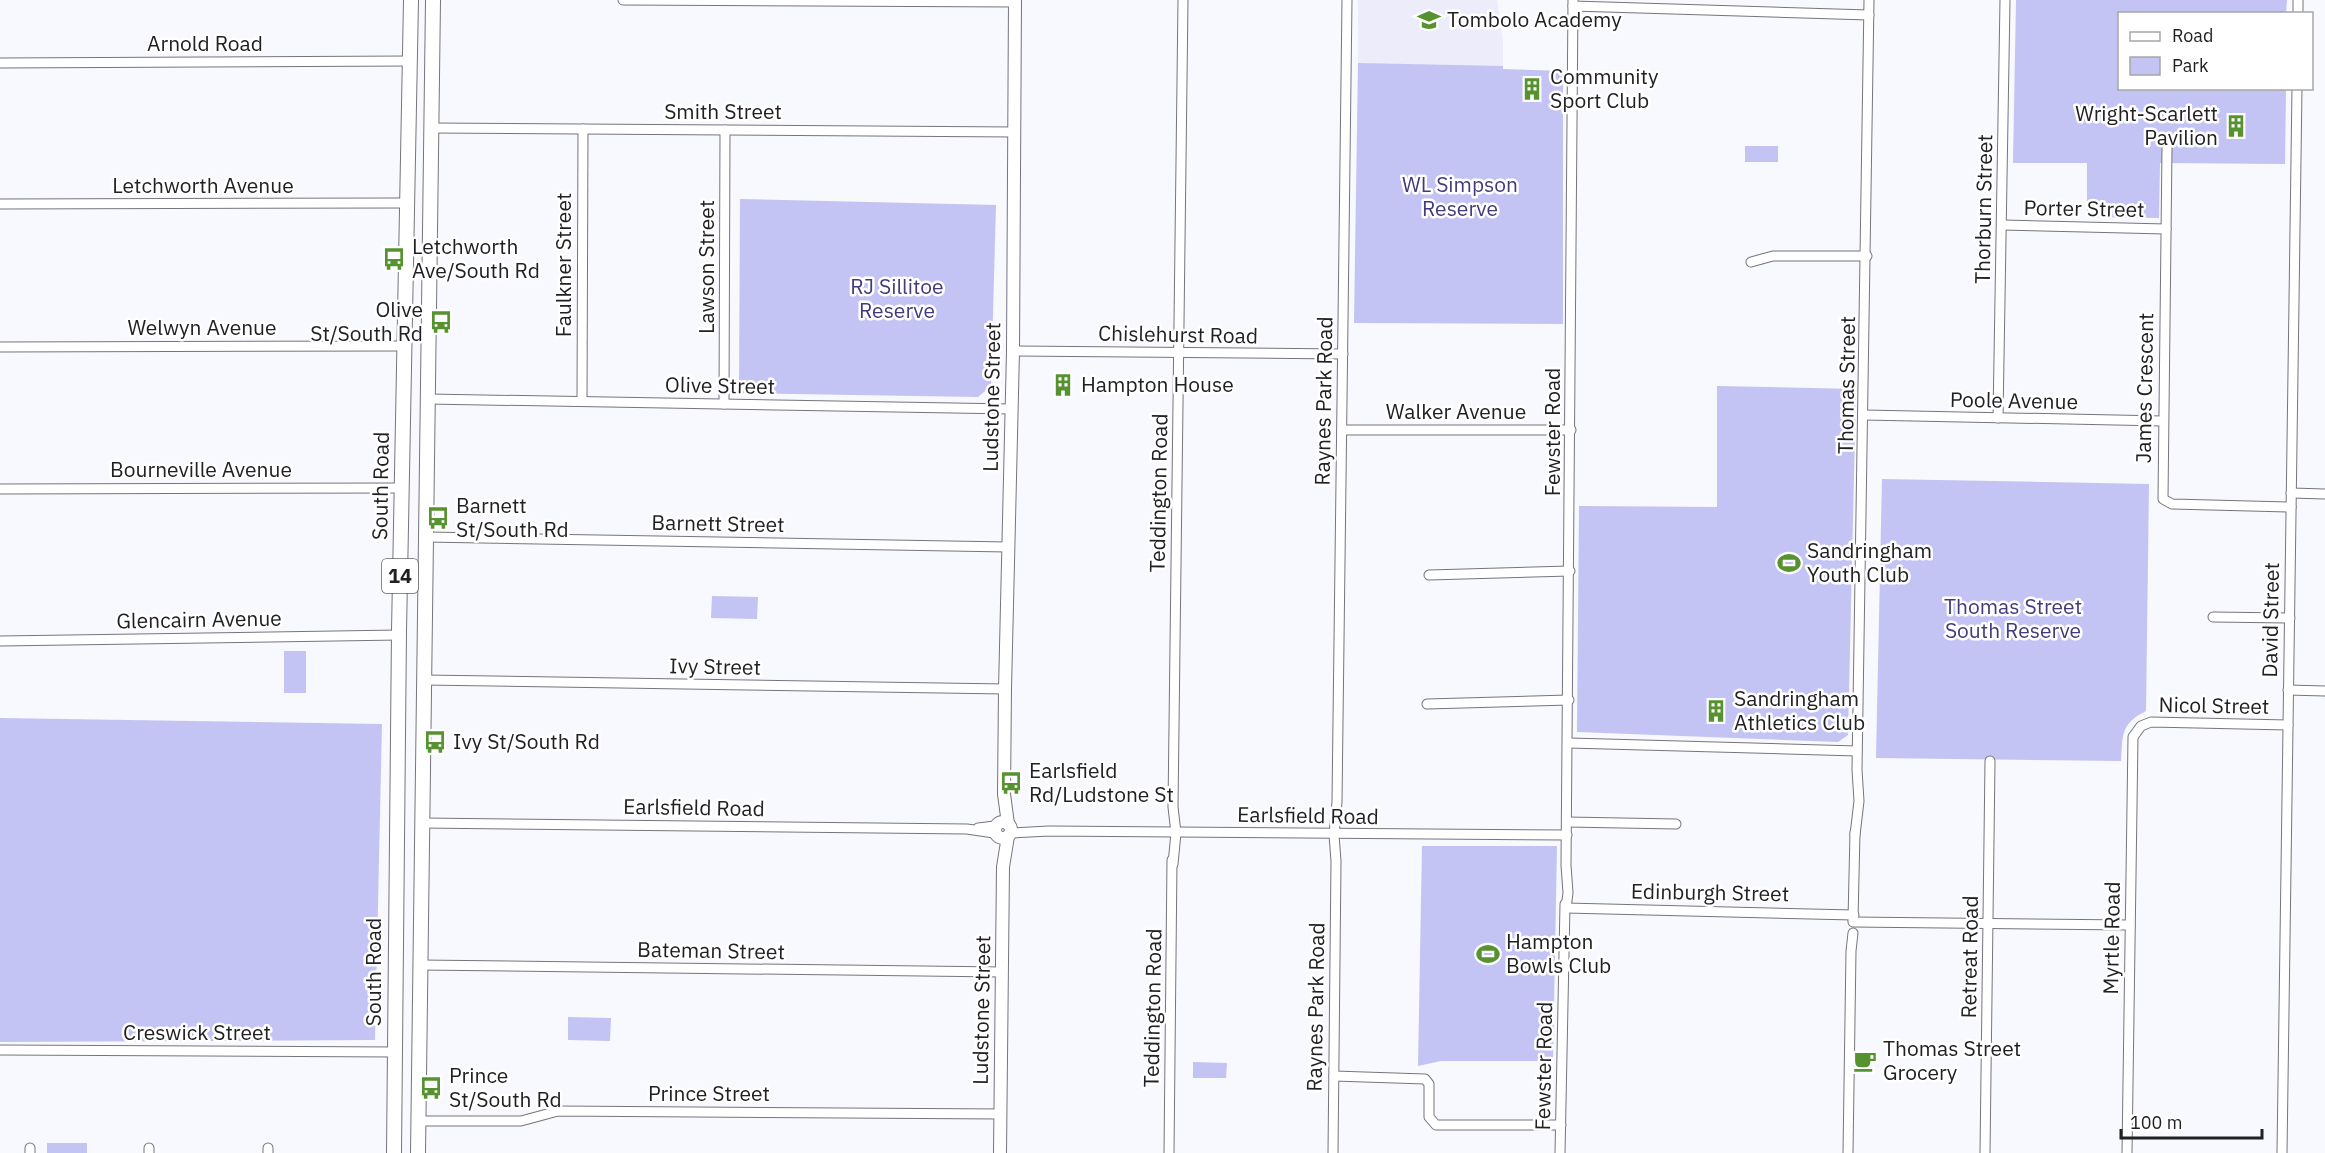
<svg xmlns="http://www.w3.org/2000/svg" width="2325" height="1153" font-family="'IBM Plex Sans',sans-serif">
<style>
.built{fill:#ececfa}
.green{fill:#c3c3f4}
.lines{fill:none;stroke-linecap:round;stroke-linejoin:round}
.street-casing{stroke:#75757b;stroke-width:11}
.secondary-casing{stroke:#75757b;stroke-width:14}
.primary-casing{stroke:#75757b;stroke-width:16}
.street{stroke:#fff;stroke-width:9}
.secondary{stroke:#fff;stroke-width:12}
.primary{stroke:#fff;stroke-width:14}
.labels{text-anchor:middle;stroke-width:5;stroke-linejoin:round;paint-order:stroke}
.shield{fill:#fff;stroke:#646465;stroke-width:1.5}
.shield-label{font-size:20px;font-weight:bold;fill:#212123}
.poi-label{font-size:21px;fill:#212123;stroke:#fff;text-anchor:start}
.street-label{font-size:21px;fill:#212123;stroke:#fff}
.park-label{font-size:21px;fill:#423b7b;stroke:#fff}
</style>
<rect width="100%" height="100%" fill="#f8f8ff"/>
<polygon class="built" points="1358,0 1497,0 1503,40 1503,68 1358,65"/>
<g class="green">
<polygon points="2016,0 2287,0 2286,13 2120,14 2120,88 2286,89 2285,164 2160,163 2159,218 2087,217 2087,163 2013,163"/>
<polygon points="1358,63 1503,66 1503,69 1563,71 1563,324 1354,323"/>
<rect x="1745" y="146" width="33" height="16"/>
<polygon points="740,199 996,205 991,386 978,397 739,393"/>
<polygon points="1717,386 1856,389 1848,735 1838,742 1577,732 1579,506 1717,507"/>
<path d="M1882 479 2149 484 2146 711C2120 724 2123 735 2121 761L1876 758Z"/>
<polygon points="712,596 758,597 757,619 711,618"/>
<rect x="284" y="651" width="22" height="42"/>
<polygon points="0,718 382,724 375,1040 0,1042"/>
<polygon points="1422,846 1557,846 1553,1061 1441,1061 1418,1066"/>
<polygon points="568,1017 611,1018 610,1041 568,1040"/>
<polygon points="1193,1062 1227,1063 1226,1078 1193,1078"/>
<rect x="47" y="1143" width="40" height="10"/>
</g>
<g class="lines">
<g class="street-casing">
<g id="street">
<polyline points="623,0 1015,2"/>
<polyline points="1573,6 1869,15"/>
<polyline points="2298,14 2298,0"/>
<polyline points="0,63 410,61"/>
<polyline points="432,128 1015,132"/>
<polyline points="2167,148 2163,499 2172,504 2291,507"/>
<polyline points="0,204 406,203"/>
<polyline points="2002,225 2166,229"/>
<polyline points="1751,262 1773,256 1867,256"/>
<polyline points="0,347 404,346"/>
<polyline points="1013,351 1343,354"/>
<polyline points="428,399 1012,409"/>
<polyline points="582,401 583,129"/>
<polyline points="724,404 725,130"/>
<polyline points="1864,415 2163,421"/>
<polyline points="1998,418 2005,0"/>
<polyline points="1342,430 1571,430"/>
<polyline points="0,489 402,488"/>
<polyline points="2291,493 2325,494"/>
<polyline points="426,537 1008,547"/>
<polyline points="1429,575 1570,571"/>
<polyline points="2213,617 2290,618"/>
<polyline points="0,641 399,635"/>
<polyline points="424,680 1005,689"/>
<polyline points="2288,690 2325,691"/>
<polyline points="1427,704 1569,700"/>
<polyline points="1569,743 1857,751"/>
<polyline points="1567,822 1676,824"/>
<polyline points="421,823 967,829 994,833"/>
<polyline points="978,828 995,826"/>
<polyline points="1011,833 1049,831 1567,835"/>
<polyline points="1855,835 1859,801 1857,770 1869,0"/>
<polyline points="1173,864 1176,833 1173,807 1183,0"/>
<polyline points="1566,908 1568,893 1566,865 1573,0"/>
<polyline points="1566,908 1854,915"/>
<polyline points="1853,920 1855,832"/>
<polyline points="1853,922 2130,925"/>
<polyline points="420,965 1002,972"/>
<polyline points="0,1050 395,1052"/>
<polyline points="1334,1076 1425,1079 1429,1084 1429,1117 1436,1125 1561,1125"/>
<polyline points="418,1121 521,1121 558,1111 1001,1114"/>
<polyline points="30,1148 30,1153"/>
<polyline points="149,1153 149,1148"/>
<polyline points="268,1153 268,1148"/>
<polyline points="1169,1153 1172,860"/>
<polyline points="1333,1153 1336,861 1334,835 1337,802 1347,0"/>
<polyline points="1560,1153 1565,904"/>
<polyline points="1848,1153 1851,951 1853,933"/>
<polyline points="1985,1153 1990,761"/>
<polyline points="2127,1153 2133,737 2141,726 2151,722 2288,725"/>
<polyline points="2282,1153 2297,88"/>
</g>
</g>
<g class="secondary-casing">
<g id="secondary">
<circle cx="1003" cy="830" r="8"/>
<polyline points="1008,824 1004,794 1005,689 1013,351 1015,0"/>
<polyline points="1000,1153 1003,867 1008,836"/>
</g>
</g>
<g class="primary-casing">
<g id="primary">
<polyline points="394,1153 399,631 411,0"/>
<polyline points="418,1153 433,0"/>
</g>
</g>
<use href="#street" class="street"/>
<use href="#secondary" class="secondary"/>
<use href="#primary" class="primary"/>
</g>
<defs>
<g id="school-bare" transform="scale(1.8)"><path d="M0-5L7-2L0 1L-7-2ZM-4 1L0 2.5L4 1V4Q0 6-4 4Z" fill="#579230" stroke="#fff" stroke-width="2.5" paint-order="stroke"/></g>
<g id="building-bare" transform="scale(1.8)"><path d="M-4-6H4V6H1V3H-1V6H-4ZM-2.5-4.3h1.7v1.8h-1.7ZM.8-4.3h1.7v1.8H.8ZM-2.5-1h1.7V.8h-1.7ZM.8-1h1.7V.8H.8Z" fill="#579230" stroke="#fff" stroke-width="2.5" paint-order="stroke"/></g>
<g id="bus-bare" transform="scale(1.8)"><path d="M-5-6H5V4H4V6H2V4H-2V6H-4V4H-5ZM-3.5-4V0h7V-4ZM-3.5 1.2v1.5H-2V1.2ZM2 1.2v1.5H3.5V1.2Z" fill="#579230" stroke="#fff" stroke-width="2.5" paint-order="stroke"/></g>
<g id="stadium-bare" transform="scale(1.8)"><path d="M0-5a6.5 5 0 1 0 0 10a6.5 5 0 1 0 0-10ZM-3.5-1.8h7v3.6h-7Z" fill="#579230" stroke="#fff" stroke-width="2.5" paint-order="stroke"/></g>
<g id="cafe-bare" transform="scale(1.8)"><path d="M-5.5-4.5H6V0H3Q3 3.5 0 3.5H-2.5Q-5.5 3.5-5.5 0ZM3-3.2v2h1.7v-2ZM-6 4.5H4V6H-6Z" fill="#579230" stroke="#fff" stroke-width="2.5" paint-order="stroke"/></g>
</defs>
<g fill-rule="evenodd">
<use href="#school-bare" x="1429" y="20"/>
<use href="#building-bare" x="1532" y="89"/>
<use href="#building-bare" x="2236" y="126"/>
<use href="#bus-bare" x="394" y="259"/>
<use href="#bus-bare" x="441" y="322"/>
<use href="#building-bare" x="1063" y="385"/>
<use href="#bus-bare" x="438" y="518"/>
<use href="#stadium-bare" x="1789" y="563"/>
<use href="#building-bare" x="1716" y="711"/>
<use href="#bus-bare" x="435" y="742"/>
<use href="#bus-bare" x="1011" y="783"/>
<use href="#stadium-bare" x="1488" y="954"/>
<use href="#cafe-bare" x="1865" y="1061"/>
<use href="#bus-bare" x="431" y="1088"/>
</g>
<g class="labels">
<rect class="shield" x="382" y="559" width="36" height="34" rx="4.5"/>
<g class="shield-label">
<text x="400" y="583">14</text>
</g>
<g class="poi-label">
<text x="1447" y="27">Tombolo Academy</text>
<text x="1550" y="84">Community<tspan x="1550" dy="24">Sport Club</tspan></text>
<text x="2218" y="121" text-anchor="end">Wright-Scarlett<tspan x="2218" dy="24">Pavilion</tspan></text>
<text x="412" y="254">Letchworth<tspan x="412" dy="24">Ave/South Rd</tspan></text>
<text x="423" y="317" text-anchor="end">Olive<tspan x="423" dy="24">St/South Rd</tspan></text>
<text x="1081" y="392">Hampton House</text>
<text x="456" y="513">Barnett<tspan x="456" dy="24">St/South Rd</tspan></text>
<text x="1807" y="558">Sandringham<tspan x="1807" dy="24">Youth Club</tspan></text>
<text x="1734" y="706">Sandringham<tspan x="1734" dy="24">Athletics Club</tspan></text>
<text x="453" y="749">Ivy St/South Rd</text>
<text x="1029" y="778">Earlsfield<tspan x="1029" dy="24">Rd/Ludstone St</tspan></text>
<text x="1506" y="949">Hampton<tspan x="1506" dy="24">Bowls Club</tspan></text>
<text x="1883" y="1056">Thomas Street<tspan x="1883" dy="24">Grocery</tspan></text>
<text x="449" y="1083">Prince<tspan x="449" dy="24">St/South Rd</tspan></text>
</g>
<g class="street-label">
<text x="205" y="51">Arnold Road</text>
<text x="723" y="119">Smith Street</text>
<text x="203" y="193">Letchworth Avenue</text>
<text transform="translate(1984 209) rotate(-89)" y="7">Thorburn Street</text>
<text transform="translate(2084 209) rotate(1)" y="7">Porter Street</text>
<text transform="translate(564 265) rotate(-90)" y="7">Faulkner Street</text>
<text transform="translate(707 267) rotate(-90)" y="7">Lawson Street</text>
<text x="202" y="335">Welwyn Avenue</text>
<text transform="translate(1178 335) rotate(1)" y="7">Chislehurst Road</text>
<text transform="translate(1847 385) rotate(-89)" y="7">Thomas Street</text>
<text transform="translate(720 386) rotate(1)" y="7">Olive Street</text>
<text transform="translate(2145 388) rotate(-89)" y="7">James Crescent</text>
<text transform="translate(992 397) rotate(-89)" y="7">Ludstone Street</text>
<text transform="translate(1324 401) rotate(-89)" y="7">Raynes Park Road</text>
<text transform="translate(2014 401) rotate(1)" y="7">Poole Avenue</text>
<text x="1456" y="419">Walker Avenue</text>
<text transform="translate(1553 432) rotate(-90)" y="7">Fewster Road</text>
<text x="201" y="477">Bourneville Avenue</text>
<text transform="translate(381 486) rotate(-89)" y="7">South Road</text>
<text transform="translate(1159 493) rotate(-89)" y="7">Teddington Road</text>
<text transform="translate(718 524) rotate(1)" y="7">Barnett Street</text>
<text transform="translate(199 620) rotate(-1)" y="7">Glencairn Avenue</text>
<text transform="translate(2271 620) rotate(-89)" y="7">David Street</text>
<text transform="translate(715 667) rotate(1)" y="7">Ivy Street</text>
<text transform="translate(2214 706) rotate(1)" y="7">Nicol Street</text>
<text transform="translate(694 808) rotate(1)" y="7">Earlsfield Road</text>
<text transform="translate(1308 816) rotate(1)" y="7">Earlsfield Road</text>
<text transform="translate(1710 893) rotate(1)" y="7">Edinburgh Street</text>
<text transform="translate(2112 938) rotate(-89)" y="7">Myrtle Road</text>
<text transform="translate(711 951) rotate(1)" y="7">Bateman Street</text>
<text transform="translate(1970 957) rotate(-89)" y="7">Retreat Road</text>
<text transform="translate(374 972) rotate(-90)" y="7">South Road</text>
<text transform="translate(1316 1007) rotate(-89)" y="7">Raynes Park Road</text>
<text transform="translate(1153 1008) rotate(-89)" y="7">Teddington Road</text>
<text transform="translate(982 1010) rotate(-89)" y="7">Ludstone Street</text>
<text x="197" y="1040">Creswick Street</text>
<text transform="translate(1544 1066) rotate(-89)" y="7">Fewster Road</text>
<text x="709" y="1101">Prince Street</text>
</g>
<g class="park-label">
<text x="1460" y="192">WL Simpson<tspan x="1460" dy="24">Reserve</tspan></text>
<text x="897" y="294">RJ Sillitoe<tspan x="897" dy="24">Reserve</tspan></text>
<text x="2013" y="614">Thomas Street<tspan x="2013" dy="24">South Reserve</tspan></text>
</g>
</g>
<rect x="2118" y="12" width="195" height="78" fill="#ffffff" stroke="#a6a6a7" stroke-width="1.5"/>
<rect x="2130" y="32" width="30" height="9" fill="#ffffff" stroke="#a6a6a7" stroke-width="1.5"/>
<text x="2172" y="42" font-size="18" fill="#212123">Road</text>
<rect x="2130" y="57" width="30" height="18" fill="#c3c3f4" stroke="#a6a6a7" stroke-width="1.5"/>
<text x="2172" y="72" font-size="18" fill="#212123">Park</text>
<path d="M2121 1129v9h141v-9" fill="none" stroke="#212123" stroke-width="3"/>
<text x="2130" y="1129" font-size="18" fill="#212123" stroke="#ffffff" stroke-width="4.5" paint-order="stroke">100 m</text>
</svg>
